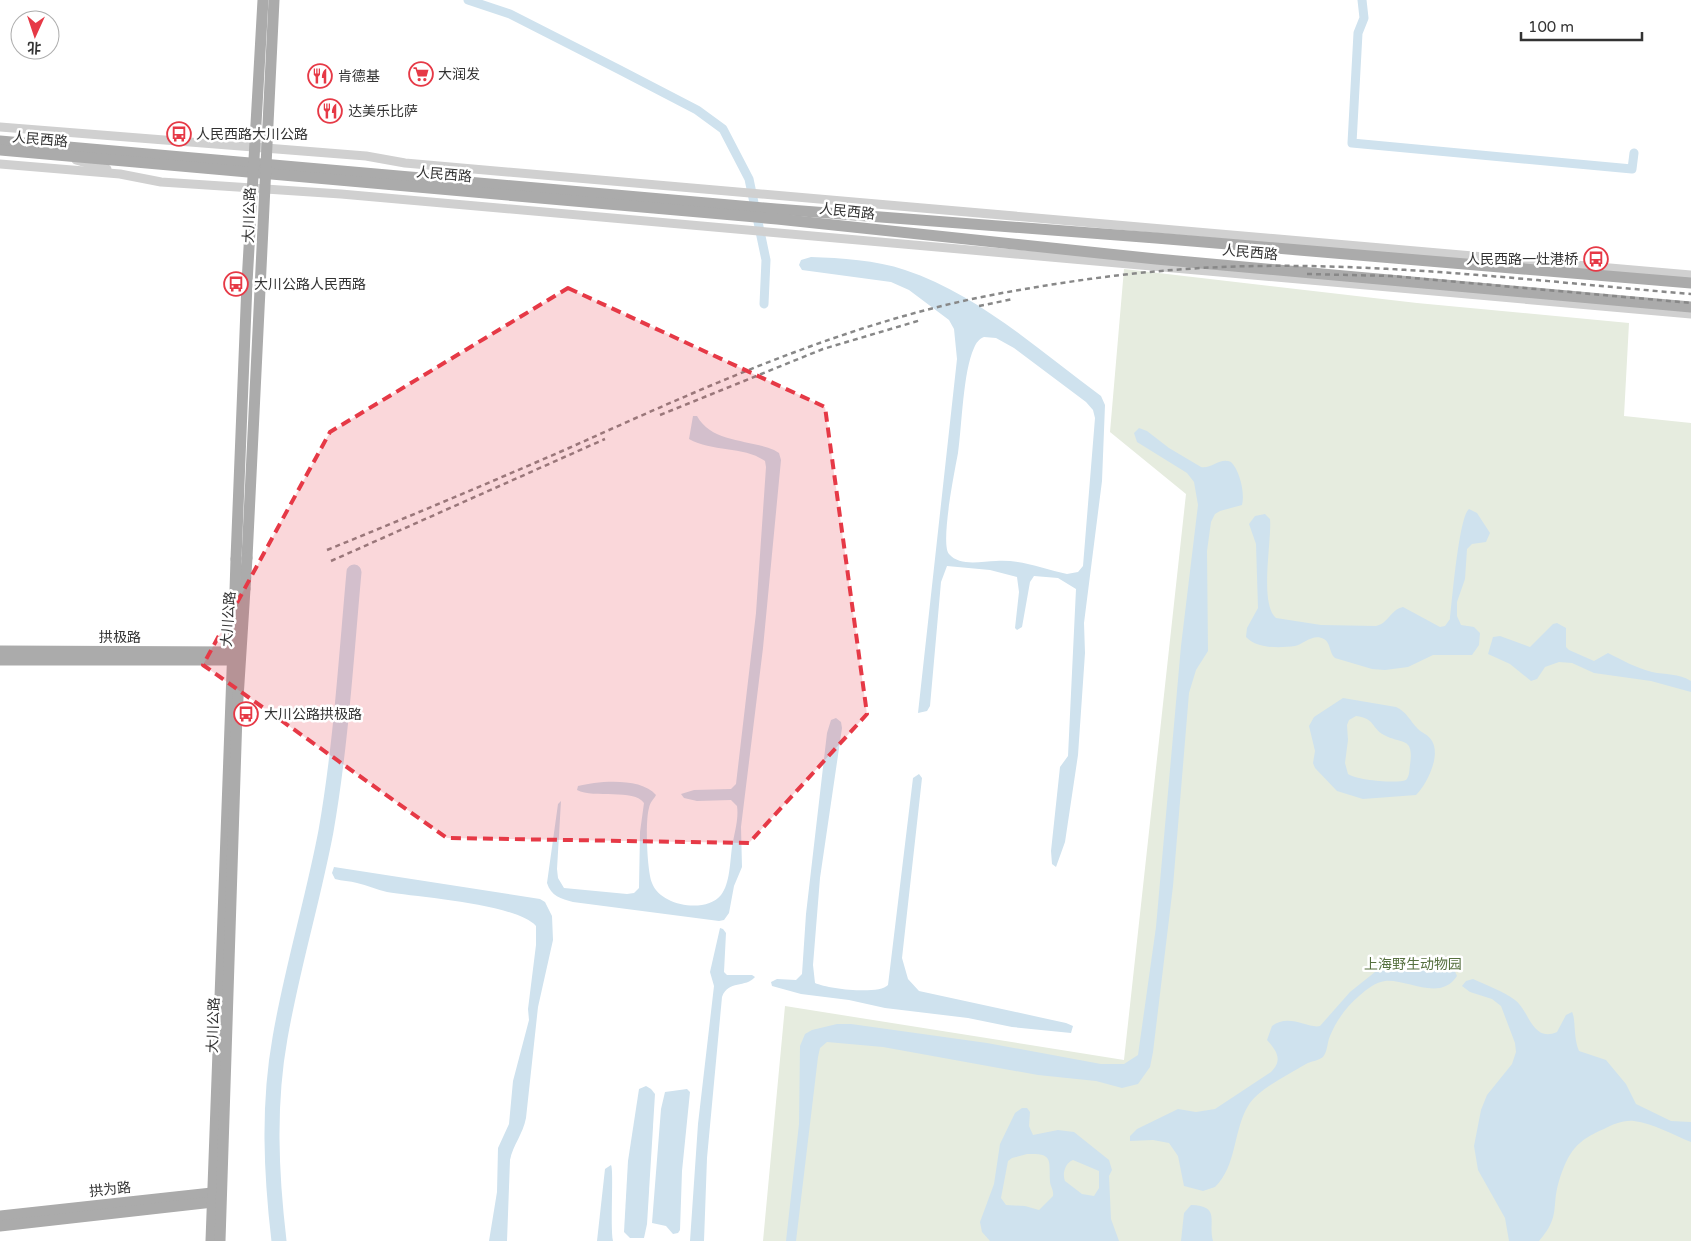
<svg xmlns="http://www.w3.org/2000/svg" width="1691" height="1241" font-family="'Varela Round','Noto Sans SC',sans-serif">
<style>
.green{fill:#e6ecdf}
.water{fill:#cfe2ee;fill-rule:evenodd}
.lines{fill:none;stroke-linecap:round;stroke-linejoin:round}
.canal{stroke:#cfe2ee;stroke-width:9}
.river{stroke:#cfe2ee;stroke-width:15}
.minor{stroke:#d0d0d0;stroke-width:9}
.major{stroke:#ababab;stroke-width:11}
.rail{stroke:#888;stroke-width:2.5;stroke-dasharray:5 4;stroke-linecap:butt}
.major-bridge{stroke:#ababab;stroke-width:11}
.marked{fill:#e63946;fill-opacity:0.2;stroke:#e63946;stroke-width:4;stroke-dasharray:10 6;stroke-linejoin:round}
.labels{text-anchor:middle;stroke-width:5;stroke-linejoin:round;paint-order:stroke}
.poi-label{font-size:14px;fill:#333;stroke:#fff;text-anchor:start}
.street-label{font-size:14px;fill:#333;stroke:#fff}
.park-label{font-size:14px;fill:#56703f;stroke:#fff}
</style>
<rect width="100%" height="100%" fill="#fff"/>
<polygon class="green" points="1124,269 1417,303 1629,323 1624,416 1691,423 1691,1241 763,1241 785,1006 1124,1060 1186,494 1110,432"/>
<g class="water">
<path d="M811 257C841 258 876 260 905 270 980 295 1039 351 1101 396L1105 405 1102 481 1084 623 1085 653 1078 755 1065 842 1056 867 1052 864 1051 851 1060 767 1068 756 1076 589 1058 578 1034 576 1030 582 1022 627 1017 630 1015 628 1019 592 1017 577 990 570 947 566 941 582 930 706 927 711 918 713 957 359 954 329 949 320 909 290 891 282 802 270 799 265 801 260ZM984 337 996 338 1014 348 1086 402 1093 410 1095 418 1083 566 1078 572 1067 574C1044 569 1020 559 996 561 982 561 960 567 949 554 940 544 955 469 958 453 962 425 963 372 974 348 976 343 979 339 984 337Z"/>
<path d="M693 416H697C712 443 748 439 774 450L779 453 781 460 763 648 741 827 742 867 734 886 729 913 724 920 719 921 573 902C561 899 551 896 547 883L558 804 561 801 557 869 558 878 564 888 627 894 634 893 639 888 640 832 644 803C634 788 594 799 577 790L578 786C598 781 641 777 656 795 654 799 650 802 649 808 645 821 647 871 652 883 660 906 706 914 721 895 730 884 730 861 732 847 734 834 739 819 737 806L731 800 697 801 684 798 681 794 694 790 731 789 736 784 756 613 766 467 765 461C744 446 712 452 689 439Z"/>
<path d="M1139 428 1147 431 1169 448 1201 467C1212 469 1220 457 1231 462 1240 471 1245 493 1242 505L1220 511 1215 514 1211 522 1207 551 1208 651 1196 670 1189 693 1173 886 1153 1052 1150 1067 1138 1084 1122 1088 1096 1081 1038 1075 883 1047 827 1042 820 1048 818 1057 796 1241H786L799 1124 800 1046 805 1034 812 1030 837 1024H851L987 1043 1101 1064H1124L1138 1055 1156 927 1181 646 1198 505 1194 482 1187 473 1137 442 1134 433Z"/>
<path d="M1469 509 1477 513 1490 533 1486 542 1472 544 1467 549 1465 579 1457 602V616L1461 625 1474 627 1480 633 1479 645 1472 655H1433L1408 667 1385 670 1372 669 1335 658C1329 653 1331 643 1324 639 1313 633 1304 644 1295 646 1280 648 1257 649 1246 637L1247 628 1258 608 1256 544 1249 524 1255 516 1265 514 1270 519C1272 541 1259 603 1276 618L1321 625 1376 626C1389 623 1390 610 1403 607L1440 627 1445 626 1450 619C1452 602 1459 516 1469 509Z"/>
<path d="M1557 623 1566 628V647L1569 650 1594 661 1608 653C1622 660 1636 668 1652 672 1665 675 1679 673 1691 681V692L1651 681 1594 673 1572 663 1559 662 1545 667 1537 679 1531 681 1510 664 1488 654 1493 637 1500 636 1530 647 1553 624Z"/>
<path d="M1343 698 1396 707C1407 712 1410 721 1418 729 1422 733 1429 735 1432 741 1441 756 1427 784 1416 795L1363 799 1337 791 1315 768 1313 763 1315 751 1309 726 1314 717ZM1356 716C1375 718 1372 729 1384 735 1403 745 1414 736 1410 765 1409 771 1410 775 1406 780 1397 784 1356 780 1348 774L1345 763 1348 740 1347 725 1349 720Z"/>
<path d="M836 718 841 722 842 728 820 878 813 965 815 983C828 989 879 995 888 985L913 778 919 774 922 778 902 958 908 979 919 991 1066 1023 1073 1026 1071 1033 1012 1027 968 1018 885 1008 849 1000 801 994 772 986 771 982 777 979 796 980 802 974 806 914 827 733 831 720Z"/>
<path d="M334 867 540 899 545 902 552 916 553 940 538 1007 526 1118C523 1134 513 1145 510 1160L507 1241H489L497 1192 498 1148 509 1124 513 1081 529 1020 528 1009 536 945V926C517 904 417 897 387 892 377 890 367 885 357 883 350 881 342 881 335 879L332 873Z"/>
<path d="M720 928 723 929 726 933 724 972 727 975H752L755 977C746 988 728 980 722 997L707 1158 704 1241H690L698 1124 714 986 710 972Z"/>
<path d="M1395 960C1415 958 1435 959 1453 967L1457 976C1440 1002 1408 979 1385 981 1376 982 1367 989 1359 996 1347 1006 1336 1021 1330 1036 1327 1042 1328 1051 1323 1057 1318 1061 1311 1061 1306 1064 1288 1075 1258 1089 1248 1106 1233 1131 1237 1166 1215 1187L1203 1191 1184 1186 1178 1156 1169 1143 1153 1140 1130 1141V1136L1137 1129 1178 1109 1196 1112 1215 1109 1271 1072C1283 1060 1277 1051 1267 1040L1272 1026C1289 1013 1308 1029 1320 1026L1350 992 1385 964Z"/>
<path d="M1473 979C1486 985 1503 991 1515 1000 1529 1010 1532 1043 1557 1032L1566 1015 1572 1012C1576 1019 1573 1037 1579 1051L1606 1060 1626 1084 1636 1104 1671 1121 1691 1122V1142C1673 1135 1653 1123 1634 1121 1623 1120 1614 1124 1604 1129 1577 1140 1568 1152 1559 1181 1551 1207 1561 1216 1539 1241H1509L1505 1218 1478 1170 1474 1146 1481 1110 1487 1095 1512 1064 1516 1052 1515 1043 1501 1006 1492 999 1470 992 1462 986 1466 981Z"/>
<polygon points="646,1086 651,1089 655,1094 647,1224 644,1238 630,1238 624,1232 628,1161 639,1089"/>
<polygon points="687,1089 690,1092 682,1171 680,1230 678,1233 673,1234 666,1226 652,1223 661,1109 665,1092"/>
<path d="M1022 1108H1027L1030 1112 1029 1126 1033 1135 1058 1130 1074 1132 1109 1160 1112 1170 1109 1176 1111 1219 1119 1241H990L982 1232 980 1222 994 1184 1000 1144 1015 1113ZM1027 1154C1053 1153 1049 1159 1050 1181 1050 1186 1054 1190 1053 1196L1039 1210 1025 1206 1006 1205 1001 1198 1008 1161 1012 1158ZM1073 1160 1099 1171V1188L1094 1196 1082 1194 1065 1181C1062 1174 1065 1163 1073 1160Z"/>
<path d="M611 1165C614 1170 610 1226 613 1241H597L605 1169Z"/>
<path d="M1191 1205C1221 1206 1208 1221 1213 1241H1181L1184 1213Z"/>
</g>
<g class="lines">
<g class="canal">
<polyline points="468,0 510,14 620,70 697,110 723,129 749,179 766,260 764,304"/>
<polyline points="1362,0 1364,18 1358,33 1352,143 1632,169 1634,153"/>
</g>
<path class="river" d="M279 1241C271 1173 268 1105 280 1038 292 968 313 900 326 831 341 745 346 659 354 572"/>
<g class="minor">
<polyline points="0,127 366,156 405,163 1691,275"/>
<polyline points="76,160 107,169"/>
<polyline points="0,164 120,174 161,182 341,194 1691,314"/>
</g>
<g class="major">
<polyline points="0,141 776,209 1156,238 1691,283"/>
<polyline points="0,150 777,219 1156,259 1691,307"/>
<polyline points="247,558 274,0"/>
<polyline points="236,559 247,283 263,0"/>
<polyline points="0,651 238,652"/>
<polyline points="0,660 238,660"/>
<polyline points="0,1216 221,1192"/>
<polyline points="0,1226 213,1202"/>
<polyline points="211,1241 235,591"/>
<polyline points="220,1241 237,714 245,589"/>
</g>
<g class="rail">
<polyline points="1307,274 1391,276 1691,303"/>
<polyline points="979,306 1013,299"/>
<polyline points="660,415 823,349 921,320"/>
<path d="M327 550C408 517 489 483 569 448 707 386 847 322 997 294 1083 278 1170 267 1258 266 1403 264 1547 282 1691 294"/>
<polyline points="331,561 605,439"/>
</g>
<g class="major-bridge">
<polyline points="245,589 247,558"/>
<polyline points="235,591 236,559"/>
</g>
</g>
<path class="marked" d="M568 288 825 407 867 714 749 843 447 838 203 665 330 432Z"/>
<defs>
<g id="supermarket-ring" transform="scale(1.25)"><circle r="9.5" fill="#fff" stroke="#e63946" stroke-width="1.5"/><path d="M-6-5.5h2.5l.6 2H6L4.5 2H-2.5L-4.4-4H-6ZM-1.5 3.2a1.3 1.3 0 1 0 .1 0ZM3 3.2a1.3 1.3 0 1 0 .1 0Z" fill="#e63946"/></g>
<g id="restaurant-ring" transform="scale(1.25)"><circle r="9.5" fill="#fff" stroke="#e63946" stroke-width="1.5"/><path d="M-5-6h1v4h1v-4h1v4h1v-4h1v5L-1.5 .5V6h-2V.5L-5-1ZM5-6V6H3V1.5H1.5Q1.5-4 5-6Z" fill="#e63946"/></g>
<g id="bus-ring" transform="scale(1.25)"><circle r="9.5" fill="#fff" stroke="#e63946" stroke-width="1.5"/><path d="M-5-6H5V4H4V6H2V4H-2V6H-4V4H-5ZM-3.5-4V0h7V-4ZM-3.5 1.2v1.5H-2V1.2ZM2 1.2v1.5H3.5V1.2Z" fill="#e63946"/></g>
</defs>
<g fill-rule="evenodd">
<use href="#supermarket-ring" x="421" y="74"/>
<use href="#restaurant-ring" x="320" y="76"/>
<use href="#restaurant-ring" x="330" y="111"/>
<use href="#bus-ring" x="179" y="134"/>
<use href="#bus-ring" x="1596" y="259"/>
<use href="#bus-ring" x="236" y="284"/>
<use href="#bus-ring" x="246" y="714"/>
</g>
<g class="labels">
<g class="poi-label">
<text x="438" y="79">大润发</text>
<text x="338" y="81">肯德基</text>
<text x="348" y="116">达美乐比萨</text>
<text x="196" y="139">人民西路大川公路</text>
<text x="1578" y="264" text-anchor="end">人民西路一灶港桥</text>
<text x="254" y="289">大川公路人民西路</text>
<text x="264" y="719">大川公路拱极路</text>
</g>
<g class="street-label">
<text transform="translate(40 139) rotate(5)" y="5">人民西路</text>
<text transform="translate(444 174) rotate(5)" y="5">人民西路</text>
<text transform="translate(847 211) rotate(6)" y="5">人民西路</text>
<text transform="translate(249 215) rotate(-88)" y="5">大川公路</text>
<text transform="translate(1250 252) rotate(5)" y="5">人民西路</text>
<text transform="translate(228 619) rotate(-86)" y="5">大川公路</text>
<text x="120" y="642">拱极路</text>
<text transform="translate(213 1025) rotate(-88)" y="5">大川公路</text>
<text transform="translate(110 1189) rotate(-6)" y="5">拱为路</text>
</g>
<g class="park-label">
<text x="1413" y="969">上海野生动物园</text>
</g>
</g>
<g transform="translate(35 35) rotate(183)"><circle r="24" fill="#ffffff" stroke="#adadad"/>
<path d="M0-4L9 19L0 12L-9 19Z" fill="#e63946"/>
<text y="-8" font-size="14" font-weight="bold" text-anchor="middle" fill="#333333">北</text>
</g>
<path d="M1521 32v8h121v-8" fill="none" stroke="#333333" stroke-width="2.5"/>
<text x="1528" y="32" font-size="15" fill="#333333" stroke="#ffffff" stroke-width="4" paint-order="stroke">100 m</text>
</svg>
